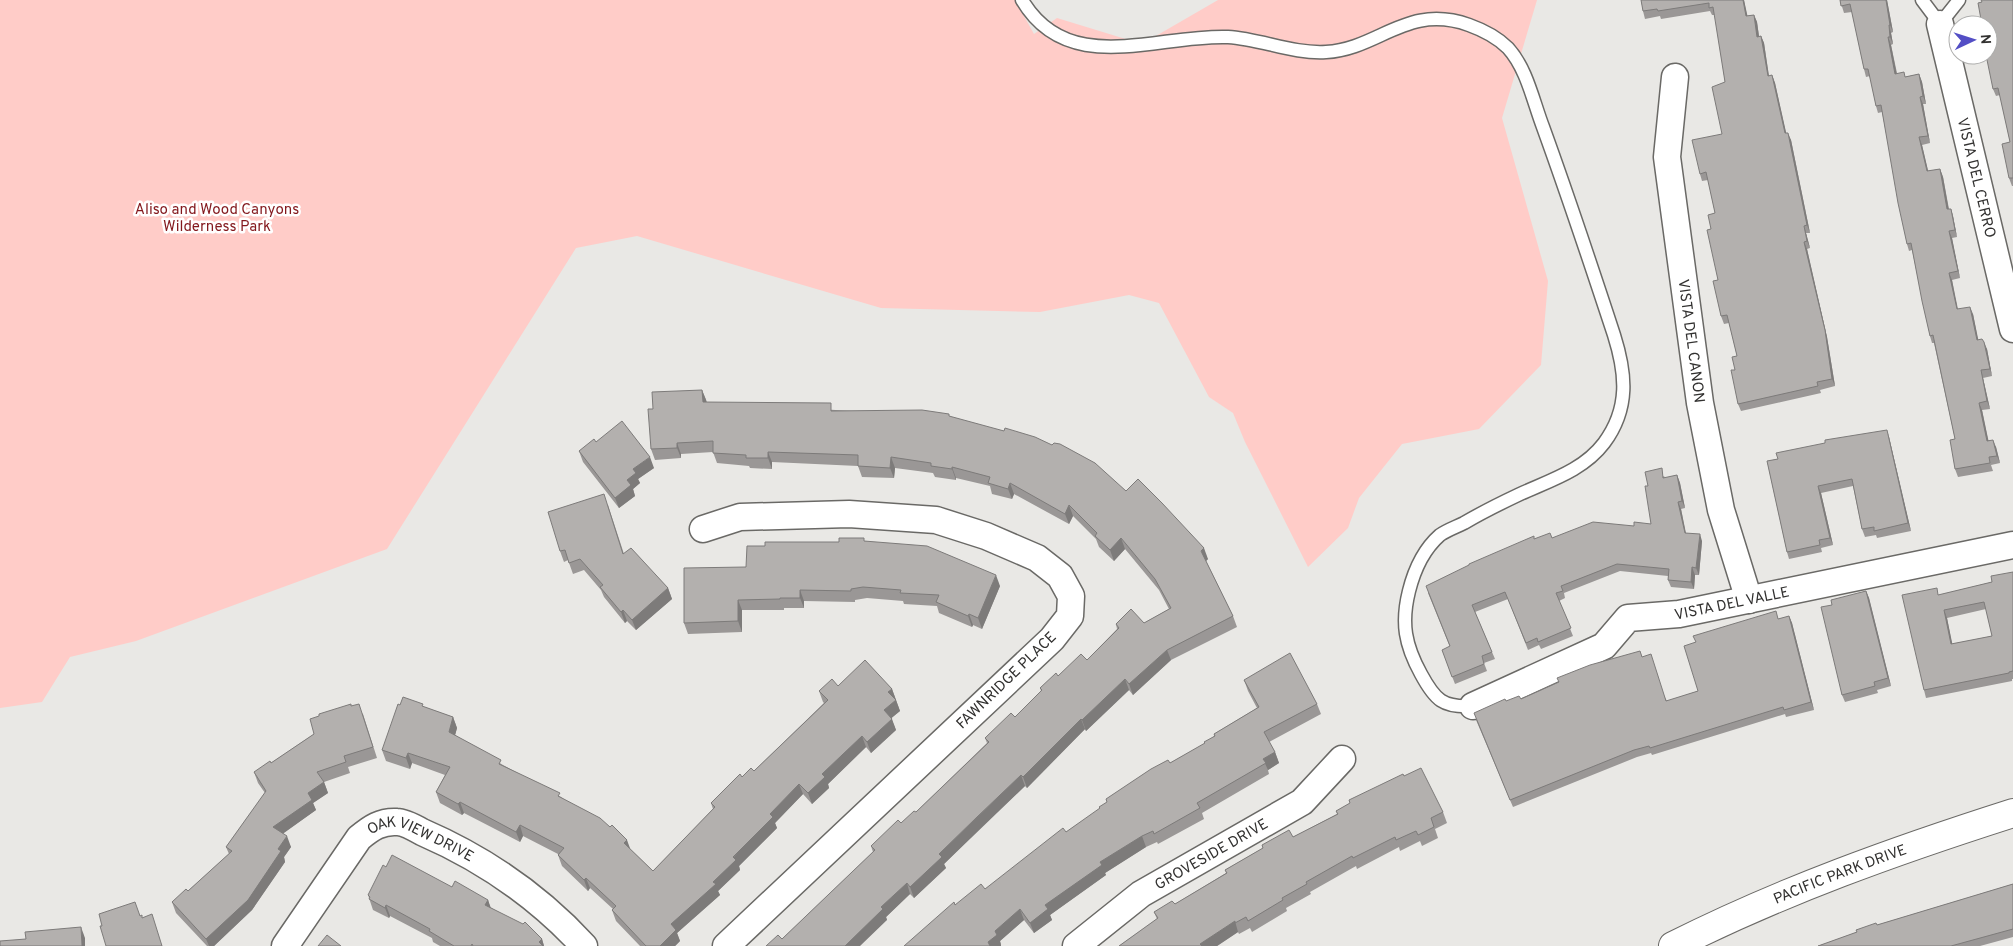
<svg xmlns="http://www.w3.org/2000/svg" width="2013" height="946" font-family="Overpass,sans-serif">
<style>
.green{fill:#ffccc8}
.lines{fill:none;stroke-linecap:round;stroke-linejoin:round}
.service-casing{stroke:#6a6966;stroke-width:15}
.minor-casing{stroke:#6a6966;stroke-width:29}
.secondary-casing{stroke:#6a6966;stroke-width:30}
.service{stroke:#fff;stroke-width:12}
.minor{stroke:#fff;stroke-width:26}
.secondary{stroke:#fff;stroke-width:28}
.wall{fill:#9a9796;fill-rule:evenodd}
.shaded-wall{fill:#7d7b7a}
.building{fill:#b3b0ae;stroke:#7d7b7a;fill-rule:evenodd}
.labels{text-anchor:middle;stroke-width:5;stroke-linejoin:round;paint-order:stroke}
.street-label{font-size:15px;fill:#323130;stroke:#fff}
.park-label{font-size:15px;fill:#83181d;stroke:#fff}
</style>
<rect width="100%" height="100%" fill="#e9e8e5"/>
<polygon class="green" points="0,0 1015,0 1034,34 1057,18 1142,44 1218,0 1537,0 1502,118 1548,281 1541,365 1479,429 1402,444 1359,498 1348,528 1308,567 1245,442 1233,413 1209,397 1159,303 1129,295 1040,312 881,308 637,236 576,248 387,549 136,641 70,657 42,702 0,708"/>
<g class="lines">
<g class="service-casing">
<g id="service">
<path d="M1022 0C1068 78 1157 34 1228 37 1261 39 1293 54 1326 52 1379 49 1407 3 1469 25 1483 30 1497 37 1508 48 1527 69 1533 101 1543 127 1568 196 1591 265 1614 335 1626 373 1630 408 1604 443 1583 471 1548 481 1518 495 1499 504 1481 513 1464 523 1456 527 1447 530 1440 535 1424 549 1414 571 1409 591 1401 623 1405 645 1421 674 1435 700 1443 708 1473 706"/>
<polyline points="1922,0 1940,24 1959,0"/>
</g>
</g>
<g class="minor-casing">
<g id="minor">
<path id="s1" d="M1940 24 2013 329"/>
<path id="s2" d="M1675 77 1667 157 1700 403 1721 510 1749 600"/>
<polyline points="703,529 740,517 849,514 936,520 986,536 1037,558 1060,576 1071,596 1070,616 1052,639 726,946"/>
<path id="s3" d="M1473 706 1604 646 1628 618 1679 614 2013 545"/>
<path id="s4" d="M285 946 359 838C371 828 381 821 397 822 404 822 415 828 422 832 482 858 539 897 584 946"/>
<path id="s5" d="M1076 946 1141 894 1302 802 1342 759"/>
</g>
</g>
<g class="secondary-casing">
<g id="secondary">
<path id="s6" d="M1673 946C1782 891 1897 850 2013 813"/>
</g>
</g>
<use href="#service" class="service"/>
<use href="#minor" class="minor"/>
<use href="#secondary" class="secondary"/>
</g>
<g class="wall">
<polygon points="1641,0 1744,0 1747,16 1754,15 1757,22 1759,36 1761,36 1764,43 1769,76 1772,75 1775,83 1786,133 1791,140 1810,233 1806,233 1810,248 1807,249 1827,337 1835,386 1820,390 1821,393 1741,411 1738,404 1735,370 1737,356 1729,323 1724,324 1721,316 1718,280 1711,229 1715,213 1708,180 1702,181 1700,174 1722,134 1725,82 1715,15 1712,15 1710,11 1661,19 1660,16 1645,19 1643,11"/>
<polygon points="1840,0 1887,0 1893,32 1891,33 1893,44 1891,45 1897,73 1905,77 1919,74 1922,82 1926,104 1923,104 1930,143 1922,145 1928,171 1940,169 1943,177 1949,209 1951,209 1953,216 1957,237 1952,238 1960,278 1952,280 1958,309 1973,314 1978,340 1987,349 1992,376 1983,378 1990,409 1982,410 1988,440 1996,447 2000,463 1991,465 1993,471 1958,477 1955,469 1955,439 1934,343 1932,343 1930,336 1912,250 1909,251 1907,244 1882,112 1878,113 1876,106 1870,76 1866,77 1864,69 1852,12 1844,13"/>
<polygon points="2013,0 2013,186 2012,186 2009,178 2010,142 2000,95 1996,96 1993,89 1982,2"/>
<polygon points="702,390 707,402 950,417 1126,491 1208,559 1206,561 1233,616 1237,627 1171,660 1133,695 1129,690 1086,731 1085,729 1027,788 1025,786 981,827 944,864 946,868 914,898 910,894 886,917 887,920 782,939 873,852 871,846 916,812 987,743 985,738 1015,717 1041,691 1040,688 1058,676 1087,660 1117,629 1116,624 1144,623 1169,609 1159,590 1125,549 1114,561 1099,547 1096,539 1073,516 1069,524 1014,494 1012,499 992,494 990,486 956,478 956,480 935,477 933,473 895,468 894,478 862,477 858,466 772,462 772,469 750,468 749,466 717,463 713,452 681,454 681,458 655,460 651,449 653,409"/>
<polygon points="1889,437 1911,531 1877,538 1876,535 1865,537 1862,529 1853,486 1821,493 1833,545 1821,548 1822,552 1789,559 1787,552 1767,461"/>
<polygon points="596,442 654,468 638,479 640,483 633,489 635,496 619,508 583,462 579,451"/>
<polygon points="1677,475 1680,483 1685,508 1681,509 1686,533 1702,541 1699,575 1695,575 1694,589 1671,587 1668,580 1668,576 1620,571 1564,593 1565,598 1559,601 1573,636 1541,649 1539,645 1528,650 1508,599 1475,612 1495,659 1484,663 1487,671 1455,684 1442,650 1450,647 1428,593 1534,539 1552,538 1651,524 1648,486 1664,476 1665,478"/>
<polygon points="608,505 624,554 668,588 672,599 636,630 627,621 625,623 604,597 601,590 584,570 573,574 568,560 564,562 560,551"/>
<polygon points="865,541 1000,586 982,629 973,625 972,627 939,613 937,606 904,604 903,601 867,598 855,600 855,602 804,601 804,608 784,608 784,610 742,610 742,632 688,634 684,623 746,567 765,546"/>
<path d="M2013 572V679H2012V681L1926 698 1924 690 1939 595 1992 582ZM1986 609 1992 636 1952 644 1947 618Z"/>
<polygon points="1866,591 1869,598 1891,686 1877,690 1878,693 1845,702 1842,695 1832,605"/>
<polygon points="1789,616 1792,623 1814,710 1786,717 1785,714 1652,755 1651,753 1637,757 1513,807 1476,720 1506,701 1521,699 1640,651 1642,657 1667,701 1698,691 1779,619"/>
<polygon points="1244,680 1317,704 1321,714 1269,742 1275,752 1279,763 1268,770 1269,774 1202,813 1204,819 1158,844 1157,842 1146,847 1105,873 1106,875 1050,915 1052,920 1034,933 1024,920 1000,941 1001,945 955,905 985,889 1066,832 1170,763 1205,744 1214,736 1214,734 1257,708 1248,691"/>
<polygon points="838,686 892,689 900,711 891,718 896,730 871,753 866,747 828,784 829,788 812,804 803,794 775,823 777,828 739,866 740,870 718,891 720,895 677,933 680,941 675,946 640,946 616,921 612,910 613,909 590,888 588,891 562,866 558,855 558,854 523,836 520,842 464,813 462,815 440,803 436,792 445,775 412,763 410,769 386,761 382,750 424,707 453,717 457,728 455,735 503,765 561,797 631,850 653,871 713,809 711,803 742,777 754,771 824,703 823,702 819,691"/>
<polygon points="352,706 363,714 377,758 348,767 350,773 324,782 328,793 313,803 316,810 283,833 291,847 284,857 285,862 252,910 214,946 207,946 176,913 172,902 188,891 229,854 226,847 265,793 258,783 254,772 271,763 314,734"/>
<polygon points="1404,776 1443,812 1447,823 1435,829 1438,838 1422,846 1420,841 1400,851 1399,847 1357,869 1356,866 1310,892 1311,894 1286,908 1287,911 1252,932 1250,928 1239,934 1238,932 1217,946 1119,946 1157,919 1154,912 1175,904 1226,873 1225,870 1263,848 1262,845 1293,837 1337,814 1336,811"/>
<polygon points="386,867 452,887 488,900 490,907 542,939 544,946 440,946 433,942 432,938 390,916 389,918 373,910 368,895"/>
<polygon points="2013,884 2013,937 1980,946 1818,946 1877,925"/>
</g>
<g class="shaded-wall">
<polygon points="1743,0 1744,0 1749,23 1746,16"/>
<polygon points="1886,0 1887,0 1893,32 1890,25"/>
<polygon points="1754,15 1757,22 1760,44 1757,37"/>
<polygon points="1889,25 1891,33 1893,44 1890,37"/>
<polygon points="1761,36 1764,43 1770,84 1768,76"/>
<polygon points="1888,37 1891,45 1898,81 1895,74"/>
<polygon points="1919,74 1922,82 1926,104 1923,96"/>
<polygon points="1772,75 1775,83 1788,141 1785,133"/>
<polygon points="1920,97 1923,104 1930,143 1928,136"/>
<polygon points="1788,133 1791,140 1810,233 1807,225"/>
<polygon points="1919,137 1922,145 1930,179 1927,171"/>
<polygon points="1940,169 1943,177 1950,217 1947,209"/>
<polygon points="1951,209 1953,216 1957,237 1955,230"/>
<polygon points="1804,226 1806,233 1810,248 1807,241"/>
<polygon points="1949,231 1952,238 1960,278 1958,271"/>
<polygon points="1804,242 1807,249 1827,337 1835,386 1832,379"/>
<polygon points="1949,273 1952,280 1959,317 1957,309"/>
<polygon points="1970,307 1973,314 1980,348 1977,340"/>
<polygon points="1984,342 1987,349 1992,376 1990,369"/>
<polygon points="1981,370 1983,378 1990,409 1987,401"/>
<polygon points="702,390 706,400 707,413 703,402"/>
<polygon points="1979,403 1982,410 1990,448 1987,441"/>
<polygon points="1887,430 1889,437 1911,531 1908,523"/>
<polygon points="1993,440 1996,447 2000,463 1997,456"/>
<polygon points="677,443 681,454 681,458 677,448"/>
<polygon points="768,452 772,462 772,469 768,458"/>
<polygon points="650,457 654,468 638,479 640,483 633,489 635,496 619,508 615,498 633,469"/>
<polygon points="891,457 895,468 894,478 890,468"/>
<polygon points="952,467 956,478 956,480 952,469"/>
<polygon points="1677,475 1680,483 1685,508 1682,501"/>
<polygon points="1010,483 1014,494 1012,499 1008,489"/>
<polygon points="1818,486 1821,493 1833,545 1830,538"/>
<polygon points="1678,502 1681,509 1687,540 1685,533"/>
<polygon points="1069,505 1073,516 1069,524 1065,514"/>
<polygon points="1700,534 1702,541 1699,575 1696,568"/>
<polygon points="1121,538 1125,549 1114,561 1110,550"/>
<polygon points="1204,548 1208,559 1205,562 1201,551"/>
<polygon points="1692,567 1695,575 1694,589 1691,582"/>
<polygon points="996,575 1000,586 982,629 978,618"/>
<polygon points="668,588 672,599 636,630 632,620"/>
<polygon points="800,590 804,601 804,608 800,598"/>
<polygon points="1866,591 1869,598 1891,686 1888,678"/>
<polygon points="738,600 742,610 742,632 738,621"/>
<polygon points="623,610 627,621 625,623 621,612"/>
<polygon points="1944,610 1947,618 1954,652 1951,644"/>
<polygon points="969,614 973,625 972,627 968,616"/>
<polygon points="1789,616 1792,623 1814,710 1811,702"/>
<polygon points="1167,650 1171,660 1133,695 1129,684"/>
<polygon points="1125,679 1129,690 1086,731 1082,720"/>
<polygon points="892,689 896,700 888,692"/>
<polygon points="896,700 900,711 888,721 884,710"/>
<polygon points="453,717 457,728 453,743 449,732"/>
<polygon points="892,719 896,730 871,753 867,742"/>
<polygon points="1081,719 1085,729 1027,788 1023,777"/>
<polygon points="862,736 866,747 828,784 829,788 812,804 808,793 822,774"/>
<polygon points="1275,752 1279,763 1268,770 1263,759"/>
<polygon points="408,753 412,763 410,769 406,758"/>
<polygon points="1021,775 1025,786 944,864 946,868 914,898 910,887 939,854"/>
<polygon points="324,782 328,793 313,803 316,810 277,838 273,827 308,793"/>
<polygon points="799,784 803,794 775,823 777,828 739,866 740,870 718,891 720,895 677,933 680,941 675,946 660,946 671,924 713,882 770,814"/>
<polygon points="460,802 464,813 462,815 458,804"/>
<polygon points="520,825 523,836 520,842 516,832"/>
<polygon points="287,836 291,847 284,857 285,862 252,910 214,946 209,946 206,939 278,849"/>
<polygon points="1142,836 1146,847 1105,873 1106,875 1050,915 1052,920 1034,933 1030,923 1045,905 1100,862"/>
<polygon points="627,840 631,851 624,843"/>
<polygon points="586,878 590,888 588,891 584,880"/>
<polygon points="907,883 910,894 886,917 887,920 860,946 845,946 881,907"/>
<polygon points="488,900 492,911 485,905"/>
<polygon points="386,905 390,916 389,918 385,908"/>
<polygon points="1020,909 1024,920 1000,941 1001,945 1001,946 989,946 988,942 995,931"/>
<polygon points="1235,921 1238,932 1217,946 1201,946 1200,944"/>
<polygon points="81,927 85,938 85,946 82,946"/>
<polygon points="542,939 544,946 540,946 539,942"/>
</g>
<g class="building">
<polygon points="1641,0 1743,0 1746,16 1754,15 1757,37 1761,36 1768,76 1772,75 1785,133 1788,133 1807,225 1804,226 1807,241 1804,242 1825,330 1832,379 1817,382 1818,386 1738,404 1731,370 1735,370 1732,357 1737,356 1727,315 1721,316 1713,281 1718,280 1707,230 1711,229 1708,215 1715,213 1706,172 1700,174 1692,140 1722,134 1712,87 1725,82 1713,7 1709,8 1709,3 1658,11 1657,9 1643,11"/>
<polygon points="1840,0 1886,0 1890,25 1889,25 1890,37 1888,37 1895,74 1904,72 1905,77 1919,74 1923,96 1920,97 1928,136 1919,137 1927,171 1940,169 1947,209 1951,209 1955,230 1949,231 1958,271 1949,273 1957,309 1970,307 1977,340 1982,339 1984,342 1990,369 1981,370 1987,401 1979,403 1987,441 1993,440 1997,456 1989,457 1990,463 1955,469 1950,440 1955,439 1933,335 1930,336 1922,301 1911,243 1907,244 1898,203 1881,105 1876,106 1868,69 1864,69 1850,4 1841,6"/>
<polygon points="1981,0 2013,0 2013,178 2009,178 2002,144 2010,142 1998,88 1993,89 1986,55 1989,54 1988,50 1988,25 1982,25 1978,3 1982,2"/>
<polygon points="702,390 703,402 831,403 831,411 922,410 949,414 949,416 1004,431 1005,428 1035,437 1052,445 1054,443 1060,444 1095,463 1126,491 1138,479 1162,503 1204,548 1201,551 1233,616 1167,650 1129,684 1125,679 1082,720 1081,719 1023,777 1021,775 977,817 939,854 942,857 910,887 907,883 881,907 883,909 845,946 766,946 778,935 782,939 875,850 871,846 898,820 901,823 914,811 916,812 989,742 985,738 1011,713 1015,717 1042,690 1040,688 1056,673 1058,676 1081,654 1087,660 1119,628 1116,624 1131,609 1144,623 1171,608 1155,579 1121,538 1110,550 1095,536 1097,533 1069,505 1065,514 1010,483 1008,489 988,483 990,477 952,467 952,469 931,466 931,463 891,457 890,468 858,466 858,455 768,452 768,458 746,458 746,455 713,453 713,441 677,443 677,448 651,449 648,409 653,409 652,392"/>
<polygon points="622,421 650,457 633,469 636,473 627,480 631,485 615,498 579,451 594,439 596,442"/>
<polygon points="1887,430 1908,523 1874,531 1874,527 1862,529 1852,479 1818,486 1830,538 1819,540 1820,545 1787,552 1767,461 1778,459 1776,453 1825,443 1825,440"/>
<polygon points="1662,468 1663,478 1677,475 1682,501 1678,502 1685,533 1700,534 1696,568 1692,567 1691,582 1668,580 1669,569 1617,564 1561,586 1563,591 1556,593 1571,628 1538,642 1537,638 1526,643 1505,592 1472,605 1492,652 1482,656 1484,664 1452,677 1442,650 1450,646 1426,586 1469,565 1469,564 1534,536 1534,539 1550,533 1552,538 1593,522 1634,526 1634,522 1651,524 1645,486 1648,486 1645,472"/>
<polygon points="604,494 623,554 631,548 668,588 632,620 623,610 621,612 600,587 603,585 580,559 569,563 565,550 560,551 548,512"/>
<polygon points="839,538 864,538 864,541 927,546 996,575 978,618 969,614 968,616 936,602 939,595 900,593 901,590 863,587 851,589 851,591 800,590 800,598 780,598 780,599 738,600 738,621 684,623 684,568 746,567 747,546 765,546 765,542 839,542"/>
<path d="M2013 572V671L2009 672V673L1924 690 1902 595 1937 588 1938 595 1992 582 1991 576ZM1984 602 1992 636 1951 644 1944 610Z"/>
<polygon points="1866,591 1888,678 1874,682 1875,686 1842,695 1821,607 1832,605 1831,600"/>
<polygon points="1776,611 1778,619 1789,616 1811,702 1784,710 1783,707 1650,748 1649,746 1634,750 1510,800 1474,713 1505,699 1506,701 1519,696 1521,699 1559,682 1557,678 1590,665 1640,651 1642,657 1651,654 1666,701 1698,691 1684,646 1696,642 1693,636"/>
<polygon points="1290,653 1317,704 1264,732 1275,752 1263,759 1266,763 1197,803 1200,808 1154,834 1153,831 1142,836 1100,862 1102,865 1045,905 1048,909 1030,923 1020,909 995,931 997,935 988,942 990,946 904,946 954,902 955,905 981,884 985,889 1063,828 1066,832 1100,808 1099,807 1107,802 1106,799 1151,769 1168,760 1170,763 1205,743 1204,742 1215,736 1214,734 1259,707 1244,680"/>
<polygon points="865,660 892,689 888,692 896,700 884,710 892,719 867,742 862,736 822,774 825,777 808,793 799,784 770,814 773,817 733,857 736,860 713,882 716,884 671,924 676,930 660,946 646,946 612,910 616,906 586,878 584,880 558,855 564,848 520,825 516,832 460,802 458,804 436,792 450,767 408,753 406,758 382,750 398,704 400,705 403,697 423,704 422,706 453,717 449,732 501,760 499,764 560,793 558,796 600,818 610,827 612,825 627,840 624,843 653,871 715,807 711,803 740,774 742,777 751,768 754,771 828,700 819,691 832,679 838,686"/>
<polygon points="351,704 351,706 359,704 373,747 344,756 346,762 317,772 324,782 308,793 312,800 273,827 287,836 278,849 281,851 248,900 206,939 172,902 186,889 188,891 232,851 226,847 266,791 254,772 270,761 271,763 314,734 310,719 319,716 319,714"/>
<polygon points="1421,768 1443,812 1431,818 1434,827 1418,835 1416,831 1396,840 1395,837 1353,858 1352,856 1306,882 1307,884 1282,898 1283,900 1248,921 1246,917 1235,923 1235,921 1200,944 1202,946 1119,946 1158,918 1154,912 1172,901 1175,904 1227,873 1225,870 1263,848 1262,845 1289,830 1293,837 1338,814 1336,811 1350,803 1349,800 1403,774 1404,776"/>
<polygon points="392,855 452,887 455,881 488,900 485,905 523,924 525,922 542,939 539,942 543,946 473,946 472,944 471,946 454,946 429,931 430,929 386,905 385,908 369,899 370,897 368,895 383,865 386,867"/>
<polygon points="2013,884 2013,929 1951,946 1818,946 1857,932 1856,930 1876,923 1877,925"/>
<polygon points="135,902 140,916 142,915 142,918 152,914 162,946 106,946 100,926 102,926 99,914"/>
<polygon points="81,927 82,946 0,946 0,941 26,939 25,932"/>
<polygon points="327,935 341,946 318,946"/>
</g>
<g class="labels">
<g class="street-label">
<text dy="5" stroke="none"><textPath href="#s1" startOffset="158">VISTA DEL CERRO</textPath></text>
<text dy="5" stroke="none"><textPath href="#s2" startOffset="266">VISTA DEL CANON</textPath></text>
<text dy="5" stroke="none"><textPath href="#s3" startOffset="286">VISTA DEL VALLE</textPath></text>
<text transform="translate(1006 680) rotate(-44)" y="5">FAWNRIDGE PLACE</text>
<text dy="5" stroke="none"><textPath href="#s4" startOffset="200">OAK VIEW DRIVE</textPath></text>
<text dy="5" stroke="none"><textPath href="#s5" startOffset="164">GROVESIDE DRIVE</textPath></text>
<text dy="5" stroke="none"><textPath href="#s6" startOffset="182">PACIFIC PARK DRIVE</textPath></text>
</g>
<g class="park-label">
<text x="217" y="214">Aliso and Wood Canyons<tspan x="217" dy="17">Wilderness Park</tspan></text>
</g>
</g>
<g transform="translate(1973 40) rotate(86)"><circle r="24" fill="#ffffff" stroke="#adadac"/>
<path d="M0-4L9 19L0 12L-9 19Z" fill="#534ec5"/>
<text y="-8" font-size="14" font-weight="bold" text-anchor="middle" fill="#323130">N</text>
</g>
</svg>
